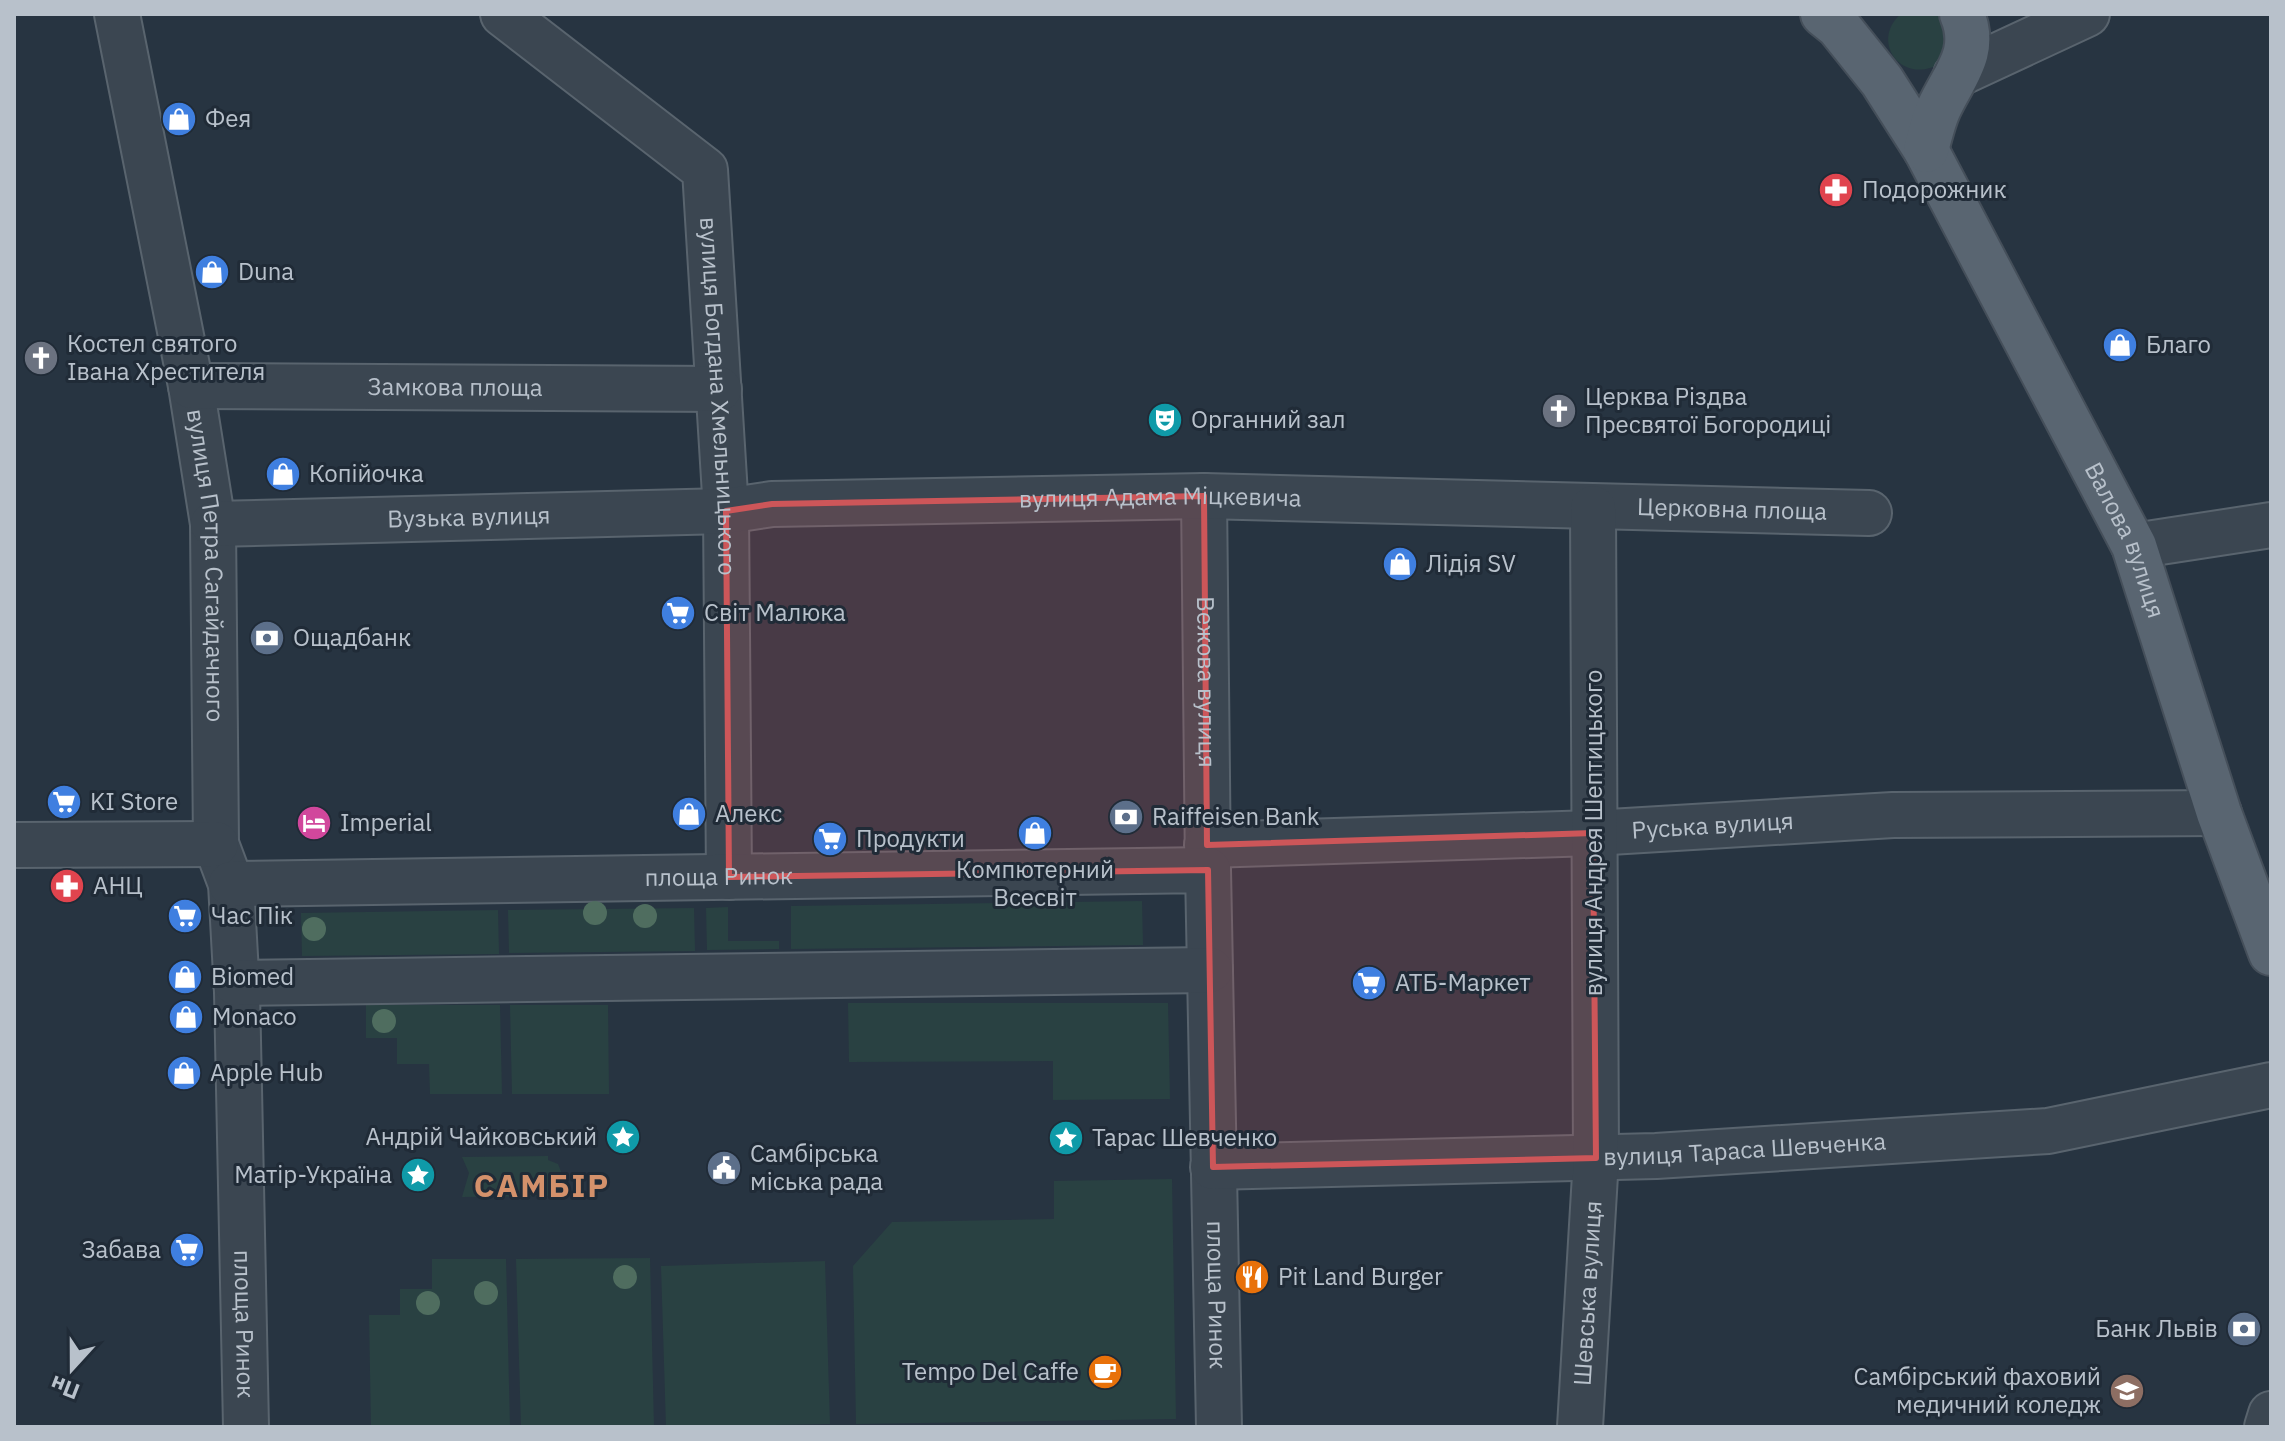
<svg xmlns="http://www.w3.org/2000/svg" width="2285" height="1441" font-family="'IBM Plex Sans',sans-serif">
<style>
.green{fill:#294142}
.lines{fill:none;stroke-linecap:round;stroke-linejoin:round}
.minor-casing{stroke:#59646e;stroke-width:48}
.major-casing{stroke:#454f5a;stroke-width:48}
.minor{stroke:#3b4651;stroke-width:44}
.major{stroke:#596571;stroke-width:44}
.tree{fill:#4f6d5f}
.marked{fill:#cd5659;fill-opacity:0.2;stroke:#cd5659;stroke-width:6;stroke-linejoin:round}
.labels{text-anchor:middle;stroke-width:6;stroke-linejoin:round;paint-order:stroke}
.poi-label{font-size:24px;fill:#b8c1cb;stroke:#202b37;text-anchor:start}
.street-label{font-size:24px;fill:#b8c1cb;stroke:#202b37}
.district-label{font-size:32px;font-weight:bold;letter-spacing:2px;fill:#d4916b;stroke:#202b37}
</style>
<rect width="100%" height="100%" fill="#273441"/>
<g class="green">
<path d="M1901 14H1939L1950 27 1943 62C1902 88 1869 41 1901 14Z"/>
<polygon points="1142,901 1143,945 791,949 791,906"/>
<polygon points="728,907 728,941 779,941 779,949 707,950 706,908"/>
<polygon points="694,908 695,951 509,953 508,910"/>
<polygon points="498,910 499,954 302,956 301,913"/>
<polygon points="848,1003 1168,1003 1170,1099 1053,1100 1053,1061 849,1062"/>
<polygon points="366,1005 500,1005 502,1094 430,1094 429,1064 397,1064 397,1038 366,1038"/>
<polygon points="510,1005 608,1005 609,1094 512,1094"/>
<polygon points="548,1156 548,1160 558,1164 562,1174 561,1183 548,1191 548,1196 462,1197 469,1173 462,1157"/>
<polygon points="1172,1179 1176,1419 856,1424 853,1266 892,1222 1054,1219 1054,1181"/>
<polygon points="650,1258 654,1427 521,1427 516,1259"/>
<polygon points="432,1259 506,1259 510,1427 371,1427 369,1315 400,1315 400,1289 432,1289"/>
<polygon points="825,1261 830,1424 666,1427 661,1266"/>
</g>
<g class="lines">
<g class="minor-casing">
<g id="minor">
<path id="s1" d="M117 14 191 386 213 524 216 844 231 884 237 992 246 1427"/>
<path id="s2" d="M503 14 705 170 726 511 729 877"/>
<polyline points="1956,75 2087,14"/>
<path id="s3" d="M191 386 719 389"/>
<path id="s4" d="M1204 496 1208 870"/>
<path id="s5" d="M213 524 726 511 772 504 1204 496 1869 513"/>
<polyline points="2134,546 2271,525"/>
<polyline points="14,845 216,844"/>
<path id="s6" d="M1207 845 1593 833 1893 815 2219 813"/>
<path id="s7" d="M231 884 1208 870 1219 1427"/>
<polyline points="236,983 1210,970"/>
<path id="s8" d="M1213 1167 1656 1156 2048 1131 2271 1085"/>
<path id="s9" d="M1580 1427 1596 1158 1593 508"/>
<polyline points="2267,1427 2271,1414"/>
</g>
</g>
<g class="major-casing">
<g id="major">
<path id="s10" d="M1823 14 1838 26 1882 81 1926 150 2134 546 2219 813 2271 953"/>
<path d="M1926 150C1930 136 1933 121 1939 108 1955 74 1978 52 1962 14"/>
</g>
</g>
<use href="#minor" class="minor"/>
<use href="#major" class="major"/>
</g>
<g class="tree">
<circle cx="595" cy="913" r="12"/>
<circle cx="645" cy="916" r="12"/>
<circle cx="314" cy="929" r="12"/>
<circle cx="384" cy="1021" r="12"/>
<circle cx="625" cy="1277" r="12"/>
<circle cx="486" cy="1293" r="12"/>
<circle cx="428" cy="1303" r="12"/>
</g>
<path class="marked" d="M1204 496 1207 845 1593 833 1596 1158 1213 1167 1208 870 729 877 726 511 772 504Z"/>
<defs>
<g id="shop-disc" transform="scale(1.8)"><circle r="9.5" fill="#3f7fe0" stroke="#202b37"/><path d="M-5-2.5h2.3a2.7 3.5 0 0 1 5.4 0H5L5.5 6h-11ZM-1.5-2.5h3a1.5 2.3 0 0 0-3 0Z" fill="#fff"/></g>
<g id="pharmacy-disc" transform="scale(1.8)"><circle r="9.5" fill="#e0444e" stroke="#202b37"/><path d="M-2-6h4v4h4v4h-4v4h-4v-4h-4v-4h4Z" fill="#fff"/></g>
<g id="church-disc" transform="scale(1.8)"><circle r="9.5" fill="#6b7280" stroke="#202b37"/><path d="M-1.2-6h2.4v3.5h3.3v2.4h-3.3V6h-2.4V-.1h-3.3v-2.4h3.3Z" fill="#fff"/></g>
<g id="theatre-disc" transform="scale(1.8)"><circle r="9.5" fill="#0f9aa8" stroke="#202b37"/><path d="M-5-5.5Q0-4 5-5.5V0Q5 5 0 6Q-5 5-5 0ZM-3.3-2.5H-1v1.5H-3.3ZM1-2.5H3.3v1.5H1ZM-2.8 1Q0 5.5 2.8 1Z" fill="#fff"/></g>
<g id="supermarket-disc" transform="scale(1.8)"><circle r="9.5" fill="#3f7fe0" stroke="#202b37"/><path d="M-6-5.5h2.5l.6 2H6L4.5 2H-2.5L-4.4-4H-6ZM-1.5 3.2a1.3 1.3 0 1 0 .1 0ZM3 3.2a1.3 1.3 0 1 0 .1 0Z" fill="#fff"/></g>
<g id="bank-disc" transform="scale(1.8)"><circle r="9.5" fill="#5c6f8a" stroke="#202b37"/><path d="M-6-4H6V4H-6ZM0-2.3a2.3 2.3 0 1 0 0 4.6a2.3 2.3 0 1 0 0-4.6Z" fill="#fff"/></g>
<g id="hotel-disc" transform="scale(1.8)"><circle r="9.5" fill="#d1479c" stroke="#202b37"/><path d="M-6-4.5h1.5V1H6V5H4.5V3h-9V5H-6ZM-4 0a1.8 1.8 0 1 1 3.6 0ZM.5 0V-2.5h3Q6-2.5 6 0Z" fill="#fff"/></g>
<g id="sight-disc" transform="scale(1.8)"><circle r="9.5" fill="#0f9aa8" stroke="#202b37"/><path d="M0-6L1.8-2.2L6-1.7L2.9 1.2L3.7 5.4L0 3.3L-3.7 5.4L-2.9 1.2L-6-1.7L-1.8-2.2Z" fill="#fff"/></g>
<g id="civic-disc" transform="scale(1.8)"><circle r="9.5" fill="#5c6f8a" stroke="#202b37"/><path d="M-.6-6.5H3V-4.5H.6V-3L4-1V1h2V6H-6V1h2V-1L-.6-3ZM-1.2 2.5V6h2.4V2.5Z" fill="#fff"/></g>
<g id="restaurant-disc" transform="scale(1.8)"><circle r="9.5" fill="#e8710a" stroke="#202b37"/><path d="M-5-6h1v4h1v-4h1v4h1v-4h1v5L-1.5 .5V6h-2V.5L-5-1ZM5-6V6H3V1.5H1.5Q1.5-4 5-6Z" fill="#fff"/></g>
<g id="cafe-disc" transform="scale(1.8)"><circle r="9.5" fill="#e8710a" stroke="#202b37"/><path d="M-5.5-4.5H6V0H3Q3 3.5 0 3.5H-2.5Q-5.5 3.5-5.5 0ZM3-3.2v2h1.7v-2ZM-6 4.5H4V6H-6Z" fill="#fff"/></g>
<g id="university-disc" transform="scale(1.8)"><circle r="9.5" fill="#8d6e63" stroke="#202b37"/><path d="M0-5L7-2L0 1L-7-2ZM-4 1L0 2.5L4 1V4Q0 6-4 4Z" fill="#fff"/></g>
</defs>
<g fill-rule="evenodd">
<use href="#shop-disc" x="179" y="119"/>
<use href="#pharmacy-disc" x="1836" y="190"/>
<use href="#shop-disc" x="212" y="272"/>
<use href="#shop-disc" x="2120" y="345"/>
<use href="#church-disc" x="41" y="358"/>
<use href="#church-disc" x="1559" y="411"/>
<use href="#theatre-disc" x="1165" y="420"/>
<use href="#shop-disc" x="283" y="474"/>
<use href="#shop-disc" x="1400" y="564"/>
<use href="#supermarket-disc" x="678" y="613"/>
<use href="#bank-disc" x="267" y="638"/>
<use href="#supermarket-disc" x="64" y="802"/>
<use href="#shop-disc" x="689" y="814"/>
<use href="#bank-disc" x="1126" y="817"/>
<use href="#hotel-disc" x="314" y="823"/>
<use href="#shop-disc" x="1035" y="833"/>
<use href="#supermarket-disc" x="830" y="839"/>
<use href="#pharmacy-disc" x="67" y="886"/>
<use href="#supermarket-disc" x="185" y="916"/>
<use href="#shop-disc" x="185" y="977"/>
<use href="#supermarket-disc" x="1369" y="983"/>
<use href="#shop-disc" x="186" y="1017"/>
<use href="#shop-disc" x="184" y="1073"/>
<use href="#sight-disc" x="623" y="1137"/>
<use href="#sight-disc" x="1066" y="1138"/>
<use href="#civic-disc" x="724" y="1168"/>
<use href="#sight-disc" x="418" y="1175"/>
<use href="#supermarket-disc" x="187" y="1250"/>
<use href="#restaurant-disc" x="1252" y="1277"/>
<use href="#bank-disc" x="2244" y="1329"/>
<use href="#cafe-disc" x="1105" y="1372"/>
<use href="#university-disc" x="2127" y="1391"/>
</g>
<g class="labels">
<g class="poi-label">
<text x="205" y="127">Фея</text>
<text x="1862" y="198">Подорожник</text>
<text x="238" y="280">Duna</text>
<text x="67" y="352">Костел святого<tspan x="67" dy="28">Івана Хрестителя</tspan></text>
<text x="2146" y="353">Благо</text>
<text x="1585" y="405">Церква Різдва<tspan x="1585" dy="28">Пресвятої Богородиці</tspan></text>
<text x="1191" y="428">Органний зал</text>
<text x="309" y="482">Копійочка</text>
<text x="1426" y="572">Лідія SV</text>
<text x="704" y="621">Світ Малюка</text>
<text x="293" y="646">Ощадбанк</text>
<text x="90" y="810">KI Store</text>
<text x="715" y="822">Алекс</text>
<text x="1152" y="825">Raiffeisen Bank</text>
<text x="340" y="831">Imperial</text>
<text x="856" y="847">Продукти</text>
<text x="1035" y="878" text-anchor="middle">Компютерний<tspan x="1035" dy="28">Всесвіт</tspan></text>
<text x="93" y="894">АНЦ</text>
<text x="211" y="924">Час Пік</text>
<text x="211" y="985">Biomed</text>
<text x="1395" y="991">АТБ-Маркет</text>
<text x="212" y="1025">Monaco</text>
<text x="210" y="1081">Apple Hub</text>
<text x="597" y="1145" text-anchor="end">Андрій Чайковський</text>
<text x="1092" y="1146">Тарас Шевченко</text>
<text x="750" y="1162">Самбірська<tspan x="750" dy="28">міська рада</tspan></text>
<text x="392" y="1183" text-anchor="end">Матір-Україна</text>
<text x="161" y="1258" text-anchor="end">Забава</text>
<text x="1278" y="1285">Pit Land Burger</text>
<text x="2218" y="1337" text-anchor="end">Банк Львів</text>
<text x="1079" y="1380" text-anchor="end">Tempo Del Caffe</text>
<text x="2101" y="1385" text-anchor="end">Самбірський фаховий<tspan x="2101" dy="28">медичний коледж</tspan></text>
</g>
<g class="street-label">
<text dy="8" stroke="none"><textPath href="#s3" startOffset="264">Замкова площа</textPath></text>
<text dy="8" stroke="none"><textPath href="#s2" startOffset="482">вулиця Богдана Хмельницького</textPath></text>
<text dy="8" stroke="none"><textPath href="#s5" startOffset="948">вулиця Адама Міцкевича</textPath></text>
<text dy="8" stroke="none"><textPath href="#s5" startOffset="1520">Церковна площа</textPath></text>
<text dy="8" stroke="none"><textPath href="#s5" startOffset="256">Вузька вулиця</textPath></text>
<text dy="8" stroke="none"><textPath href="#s10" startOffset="610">Валова вулиця</textPath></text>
<text dy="8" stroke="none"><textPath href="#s1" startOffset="560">вулиця Петра Сагайдачного</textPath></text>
<text dy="8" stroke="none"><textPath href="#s4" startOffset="186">Вежова вулиця</textPath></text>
<text dy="8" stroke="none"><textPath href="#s6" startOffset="506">Руська вулиця</textPath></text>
<text transform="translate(1594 833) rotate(-90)" y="8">вулиця Андрея Шептицького</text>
<text dy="8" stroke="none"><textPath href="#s7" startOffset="488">площа Ринок</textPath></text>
<text dy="8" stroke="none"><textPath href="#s8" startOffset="532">вулиця Тараса Шевченка</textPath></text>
<text dy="8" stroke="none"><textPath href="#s9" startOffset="134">Шевська вулиця</textPath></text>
<text dy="8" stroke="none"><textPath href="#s7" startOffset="1402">площа Ринок</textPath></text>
<text dy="8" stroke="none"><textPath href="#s1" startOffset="1322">площа Ринок</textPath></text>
</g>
<g class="district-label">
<text x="542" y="1197">САМБІР</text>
</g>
</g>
<rect width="2285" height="1441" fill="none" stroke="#b8c1cb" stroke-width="32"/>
<g transform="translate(72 1369) rotate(201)" stroke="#202b37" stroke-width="6" paint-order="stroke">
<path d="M0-6L14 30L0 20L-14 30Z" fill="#b8c1cb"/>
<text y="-12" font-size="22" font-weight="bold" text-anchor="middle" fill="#b8c1cb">Пн</text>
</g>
</svg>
